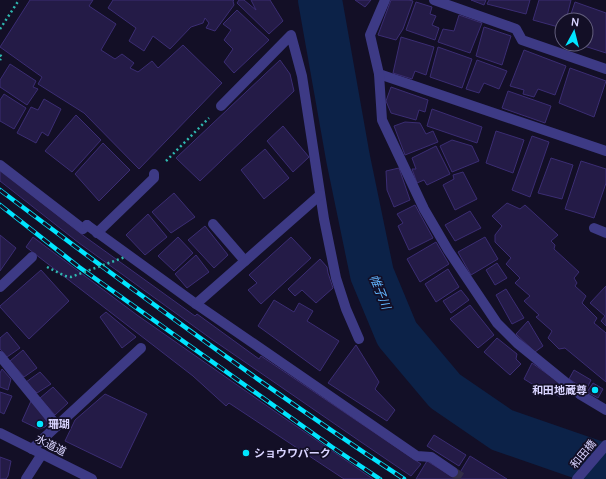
<svg xmlns="http://www.w3.org/2000/svg" width="606" height="479" font-family="Manrope,'Noto Sans JP',sans-serif">
<style>
.lines{fill:none;stroke-linecap:round;stroke-linejoin:round}
.river{stroke:#0c2248;stroke-width:44}
.building{fill:#241b47;stroke:#3b2d73}
.minor-tunnel{stroke:#312d47;stroke-width:10;stroke-dasharray:10 5;stroke-linecap:butt}
.path{stroke:#2fb8b0;stroke-width:2.5;stroke-dasharray:2 3;stroke-linecap:butt}
.service{stroke:#3d3a85;stroke-width:10}
.pedestrian{stroke:#3d3a85;stroke-width:10}
.minor{stroke:#3d3a85;stroke-width:10}
.tertiary{stroke:#3d3a85;stroke-width:10}
.rail-casing{stroke:#00e5ff;stroke-width:4.5}
.rail{stroke:#130f26;stroke-width:3;stroke-dasharray:9;stroke-linecap:butt}
.path-bridge{stroke:#2fb8b0;stroke-width:2.5;stroke-dasharray:2 3;stroke-linecap:butt}
.poi-dot{fill:#00e5ff;stroke:#130f26;stroke-width:1.5}
.labels{text-anchor:middle;stroke-width:3.5;stroke-linejoin:round;paint-order:stroke}
.poi-label{font-size:11px;font-weight:bold;fill:#d9d4ff;stroke:#130f26;text-anchor:start}
.street-label{font-size:11px;fill:#d9d4ff;stroke:#130f26}
.water-label{font-size:12px;font-style:italic;fill:#62b6ff;stroke:#130f26}
</style>
<rect width="100%" height="100%" fill="#130f26"/>
<g class="lines">
<polyline class="river" points="320,0 348,158 372,274 397,334 445,391 502,430 606,466"/>
</g>
<g class="building">
<polygon points="30,0 93,0 89,6 116,24 101,50 115,59 122,54 134,63 130,68 138,72 152,61 158,68 183,45 222,83 139,169 84,113 38,84 42,77 0,47"/>
<polygon points="113,0 234,0 233,1 234,5 215,31 206,28 209,23 205,18 203,23 191,27 170,49 153,36 144,51 129,41 136,28 108,8"/>
<polygon points="239,0 244,0 256,10 251,0 270,0 283,21 269,34 237,3"/>
<polygon points="355,0 371,0 365,7"/>
<polygon points="391,0 409,0 413,1 403,29 396,40 378,35"/>
<polygon points="471,0 486,0 484,5"/>
<polygon points="489,0 530,0 526,14 487,4"/>
<polygon points="539,0 571,0 566,20 562,20 562,28 533,20"/>
<polygon points="416,2 432,7 430,14 436,16 432,25 439,28 435,40 406,30"/>
<polygon points="575,2 606,13 606,53 578,44 586,44 586,20 569,20"/>
<polygon points="237,10 269,40 234,73 224,62 233,49 224,40 231,30 223,24"/>
<polygon points="459,15 482,23 470,53 438,42 443,29 454,31"/>
<polygon points="484,27 511,36 502,65 476,56"/>
<polygon points="401,37 434,47 426,75 415,71 412,79 393,73"/>
<polygon points="438,47 472,59 462,88 430,77"/>
<polygon points="524,50 566,66 555,95 538,89 534,97 523,94 524,90 510,86"/>
<polygon points="280,60 290,74 294,91 200,181 176,158"/>
<polygon points="477,60 507,71 499,89 484,83 479,93 466,89"/>
<polygon points="10,64 36,81 33,87 38,89 27,105 0,87 0,80"/>
<polygon points="570,68 606,81 594,117 559,103"/>
<polygon points="391,87 428,100 425,112 419,110 416,120 391,113 386,101"/>
<polygon points="508,91 551,106 545,123 502,108"/>
<polygon points="4,94 26,108 14,129 0,121 0,100"/>
<polygon points="44,99 61,109 48,136 42,132 36,143 17,133 31,107 38,110"/>
<polygon points="432,109 482,127 477,143 427,126"/>
<polygon points="76,115 101,140 72,172 45,151"/>
<polygon points="405,122 420,123 426,134 433,131 438,142 405,155 394,126"/>
<polygon points="283,126 309,157 293,172 267,141"/>
<polygon points="496,131 524,140 513,173 486,163"/>
<polygon points="532,136 549,142 530,197 512,190"/>
<polygon points="452,140 472,146 479,161 452,172 440,146"/>
<polygon points="103,143 130,170 99,201 75,174"/>
<polygon points="436,146 450,174 427,185 424,180 417,183 412,169 416,169 412,158"/>
<polygon points="265,149 289,178 264,199 241,170"/>
<polygon points="551,158 573,165 562,199 538,193"/>
<polygon points="581,161 606,169 606,183 594,218 565,209"/>
<polygon points="399,168 410,200 394,207 387,190 386,171"/>
<polygon points="0,170 84,236 195,316 197,314 259,359 261,356 421,464 411,476 361,442 210,338 79,243 0,181"/>
<polygon points="463,172 477,199 455,210 443,185 454,179 453,175"/>
<polygon points="174,193 195,217 171,233 152,212"/>
<polygon points="507,203 520,209 525,205 558,235 551,241 555,245 554,249 579,272 574,278 577,283 575,286 586,296 582,303 597,318 594,323 606,333 606,382 565,348 559,349 548,338 552,331 536,317 539,315 524,301 530,296 515,283 520,278 506,264 511,258 495,242 495,235 502,226 492,216"/>
<polygon points="415,205 433,238 409,250 398,226 403,223 397,214"/>
<polygon points="470,211 481,228 455,241 445,225"/>
<polygon points="148,214 167,237 145,255 126,235"/>
<polygon points="205,226 228,255 214,268 188,240"/>
<polygon points="0,235 16,248 0,271"/>
<polygon points="33,237 137,315 280,415 373,479 344,479 229,403 226,406 193,376 26,247"/>
<polygon points="178,237 193,253 174,271 158,256"/>
<polygon points="291,237 311,258 261,304 248,290 257,283 249,275"/>
<polygon points="485,237 498,259 471,275 458,252"/>
<polygon points="436,242 449,264 420,282 407,259"/>
<polygon points="196,255 209,272 187,288 175,274"/>
<polygon points="320,259 327,267 328,273 333,288 316,303 302,290 295,296 288,289"/>
<polygon points="497,263 507,278 495,285 486,270"/>
<polygon points="448,269 459,287 436,302 425,284"/>
<polygon points="41,270 69,301 29,339 0,307 0,306"/>
<polygon points="606,286 606,326 601,321 605,316 590,303"/>
<polygon points="506,289 524,318 512,324 496,295"/>
<polygon points="461,290 469,300 451,313 443,301"/>
<polygon points="274,300 294,312 299,303 313,311 307,321 339,341 320,371 258,326"/>
<polygon points="470,305 494,335 478,348 450,319"/>
<polygon points="106,312 136,337 122,348 100,317"/>
<polygon points="528,321 543,346 535,352 516,334"/>
<polygon points="7,332 20,348 7,357 0,349 0,338"/>
<polygon points="497,338 517,354 516,359 521,364 510,375 484,352"/>
<polygon points="356,345 379,382 375,389 395,410 387,421 328,383"/>
<polygon points="23,350 37,368 24,377 10,361"/>
<polygon points="532,363 567,388 560,397 539,384 537,387 524,379"/>
<polygon points="2,369 11,379 8,390 0,387 0,373"/>
<polygon points="574,370 591,380 586,390 569,379"/>
<polygon points="40,372 51,384 37,393 26,382"/>
<polygon points="593,383 603,389 598,398 587,392"/>
<polygon points="53,387 68,403 55,415 40,398"/>
<polygon points="0,392 12,396 4,414 0,412"/>
<polygon points="105,394 147,414 121,468 65,441 75,420"/>
<polygon points="31,401 50,422 45,427 39,429 22,421"/>
<polygon points="434,435 466,455 459,466 427,446"/>
<polygon points="470,456 507,479 456,479"/>
<polygon points="0,457 11,461 8,476 6,479 0,479"/>
<polygon points="427,461 456,479 416,479"/>
</g>
<g class="lines">
<polyline class="minor-tunnel" points="453,472 464,479"/>
<g class="path">
<polyline points="0,29 19,0"/>
<polyline points="0,55 2,57 0,60"/>
<polyline points="166,161 209,118"/>
<polyline points="47,267 65,276"/>
</g>
<g class="service">
<polyline points="221,106 291,35 302,76 324,219 336,278 346,309 359,339"/>
<polyline points="0,165 83,229 87,225"/>
<polyline points="213,224 245,261"/>
<polyline points="594,228 606,233"/>
<polyline points="97,233 154,178 154,174"/>
<polyline points="0,287 32,257"/>
</g>
<polyline class="pedestrian" points="0,356 57,426"/>
<g class="minor">
<polyline points="385,0 370,35 379,74 606,151"/>
<polyline points="434,0 516,29 522,40 606,69"/>
<polyline points="379,74 382,120 424,209 448,250 497,323 517,343 581,395 606,410"/>
<polyline points="87,225 196,304 417,456 431,457 453,472"/>
<polyline points="196,304 320,195"/>
<polyline points="32,449 141,348"/>
<polyline points="26,479 42,454"/>
<polyline points="577,479 606,445"/>
</g>
<polyline class="tertiary" points="0,433 92,479"/>
<g class="rail-casing">
<g id="rail">
<path d="M0 190C132 290 266 388 404 479"/>
<polyline points="0,205 79,267 332,447 380,479"/>
</g>
</g>
<use href="#rail" class="rail"/>
<polyline class="path-bridge" points="65,276 71,277 125,257"/>
</g>
<g class="poi-dot">
<circle cx="595" cy="390" r="4"/>
<circle cx="40" cy="424" r="4"/>
<circle cx="246" cy="453" r="4"/>
</g>
<g class="labels">
<g class="poi-label">
<text x="587" y="394" text-anchor="end">和田地蔵尊</text>
<text x="48" y="428">珊瑚</text>
<text x="254" y="457">ショウワパーク</text>
</g>
<g class="street-label">
<text transform="translate(51 445) rotate(27)" y="4">水道道</text>
<text transform="translate(583 454) rotate(-50)" y="4">和田橋</text>
</g>
<g class="water-label">
<text transform="translate(380 292) rotate(68)" y="4">帷子川</text>
</g>
</g>
<g transform="translate(574 32) rotate(7)"><circle r="19" fill="#130f26" stroke="#625e7d"/>
<path d="M0-3L7 15L0 10L-7 15Z" fill="#00e5ff"/>
<text y="-6" font-size="11" font-weight="bold" text-anchor="middle" fill="#d9d4ff">N</text>
</g>
</svg>
